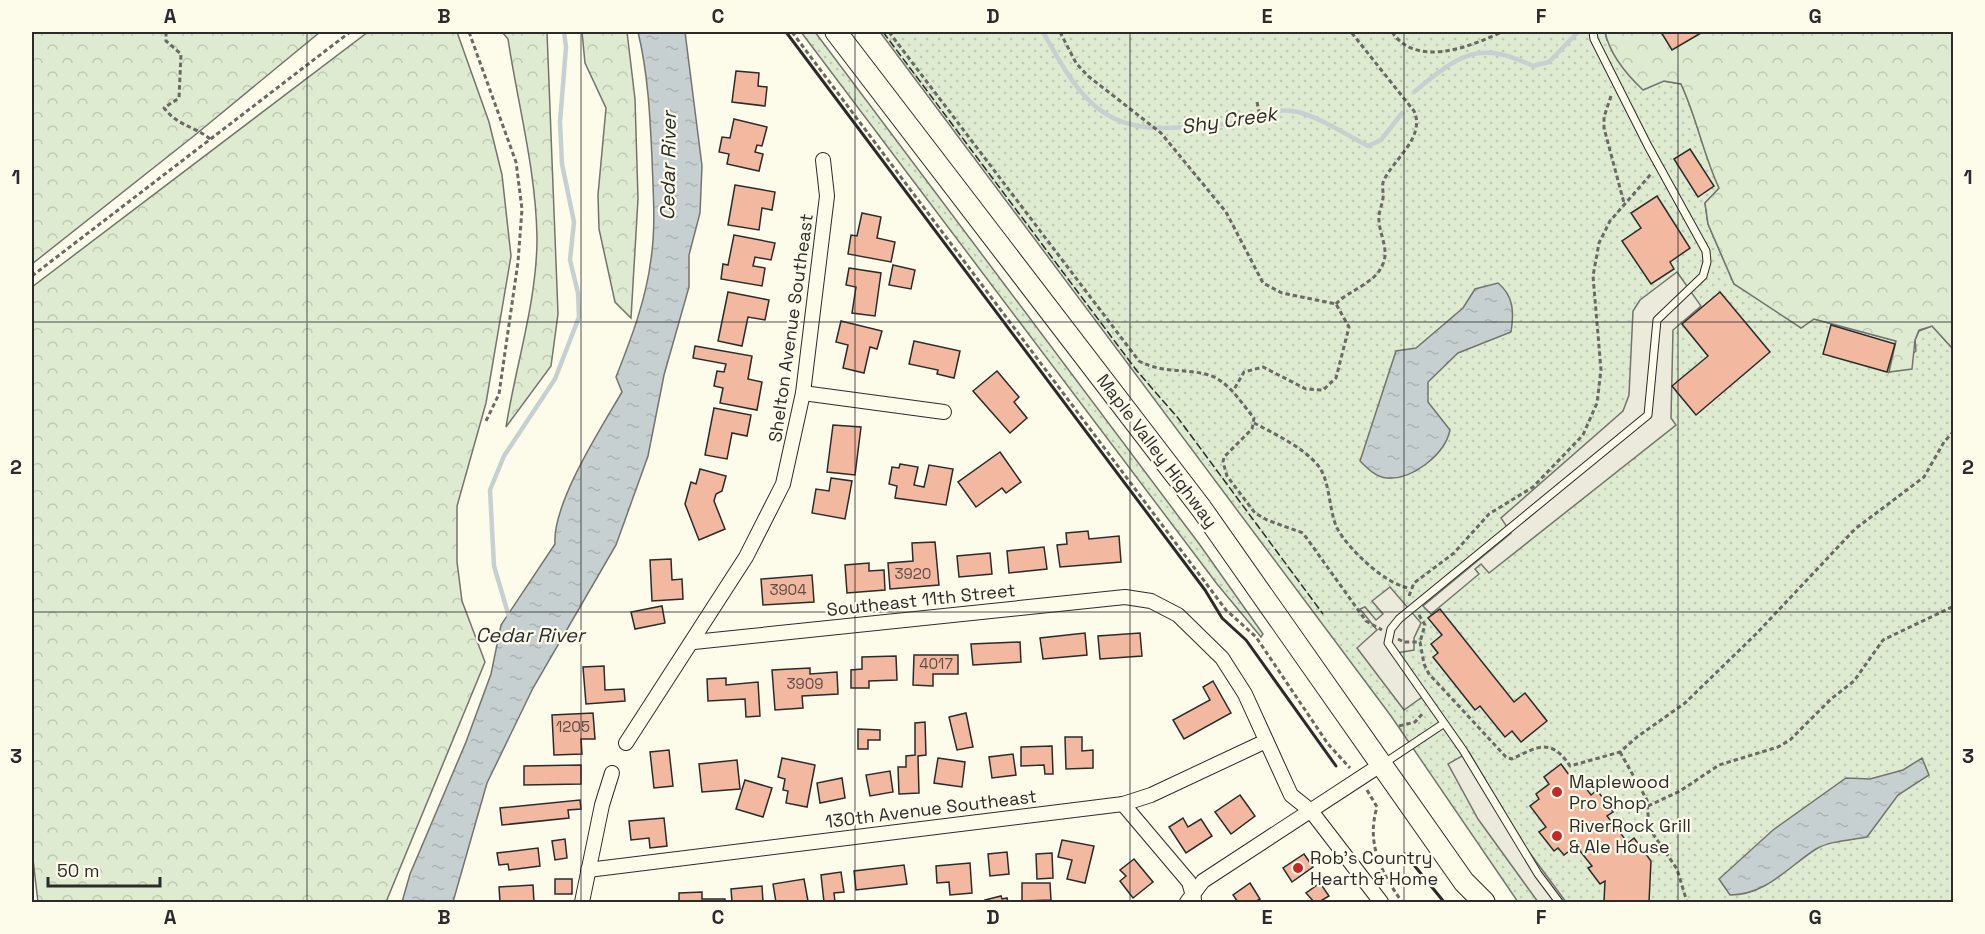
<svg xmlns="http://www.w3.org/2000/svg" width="1985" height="934" font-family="'Space Grotesk',sans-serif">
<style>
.grass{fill:url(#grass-dots);stroke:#74746e;stroke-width:1.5}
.forest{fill:url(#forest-crowns);stroke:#74746e;stroke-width:1.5}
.parking{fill:#eceadb;stroke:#74746e;stroke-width:1.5}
.water{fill:url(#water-ripples);stroke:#74746e;stroke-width:1.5}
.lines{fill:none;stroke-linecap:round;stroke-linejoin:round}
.stream{stroke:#c7d0d0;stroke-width:4.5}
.building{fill:#f2b8a0;stroke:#2b2b2b;stroke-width:1.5}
.lane-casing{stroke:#2b2b2b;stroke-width:9}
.street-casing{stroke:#2b2b2b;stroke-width:16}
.primary-casing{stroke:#2b2b2b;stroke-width:23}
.path{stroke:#6a6964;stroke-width:3;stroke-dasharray:4.5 3;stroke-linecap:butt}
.lane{stroke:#fdfbea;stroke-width:7}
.street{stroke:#fdfbea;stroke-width:14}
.primary{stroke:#fdfbea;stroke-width:21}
.fence{stroke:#2b2b2b;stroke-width:1.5;stroke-dasharray:8 3;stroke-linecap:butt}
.wall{stroke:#2b2b2b;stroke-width:3}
.grid{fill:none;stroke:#2b2b2b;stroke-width:1.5;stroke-opacity:0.55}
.poi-dot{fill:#c62828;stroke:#fdfbea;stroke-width:2}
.labels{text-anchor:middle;stroke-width:4.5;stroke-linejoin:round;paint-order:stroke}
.number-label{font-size:15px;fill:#5d4e48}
.street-label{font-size:18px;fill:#2b2b2b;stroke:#fdfbea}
.poi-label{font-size:18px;fill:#2b2b2b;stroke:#fdfbea;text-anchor:start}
.water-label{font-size:20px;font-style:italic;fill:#2b2b2b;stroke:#fdfbea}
.neatline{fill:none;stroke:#2b2b2b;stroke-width:2}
.grid-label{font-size:20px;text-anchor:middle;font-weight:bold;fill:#2b2b2b}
</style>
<defs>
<pattern id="grass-dots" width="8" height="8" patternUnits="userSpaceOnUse" patternTransform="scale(1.5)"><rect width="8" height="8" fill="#deebd1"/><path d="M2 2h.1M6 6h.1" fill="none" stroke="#bfcab4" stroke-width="1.8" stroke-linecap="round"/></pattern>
<pattern id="forest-crowns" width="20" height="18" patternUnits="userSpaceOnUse" patternTransform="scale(1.5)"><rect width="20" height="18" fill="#deebd1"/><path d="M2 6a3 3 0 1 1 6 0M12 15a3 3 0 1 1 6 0" fill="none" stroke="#bfcab4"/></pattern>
<pattern id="water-ripples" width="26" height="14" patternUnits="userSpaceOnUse" patternTransform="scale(1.5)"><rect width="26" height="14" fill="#c7d0d0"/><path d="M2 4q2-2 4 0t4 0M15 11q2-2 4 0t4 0" fill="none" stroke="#abb3b3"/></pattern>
</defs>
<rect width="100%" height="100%" fill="#fdfbea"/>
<g class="grass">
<polygon points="801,32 815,32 1200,545 1263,634 1261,637 1217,584"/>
<path d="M880 32H1605L1607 40 1664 81 1681 84C1697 118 1703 154 1720 188L1705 203 1708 224 1734 284 1807 322 1814 319 1896 341 1889 372 1916 351 1915 340 1919 331 1932 326 1953 349V902H1518L1391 716Z"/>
</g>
<g class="forest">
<polygon points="32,32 320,32 195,135 32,264"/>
<polygon points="368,32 457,32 489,122 502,175 511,256 486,403 457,506 457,562 462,601 485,662 386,902 38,902 32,851 32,287"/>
<path d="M502 32H547L558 314 551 366 506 427C516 364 537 301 537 238 536 170 518 105 508 39Z"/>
<polygon points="582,32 627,32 635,99 638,199 631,318 615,302 599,229 598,195 606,108 585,63"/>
<path d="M1605 32H1953V349L1932 326 1919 330 1915 340 1912 369 1889 372 1896 341 1814 319 1801 328 1734 284 1708 224 1705 203 1719 188C1703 154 1697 118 1681 84L1664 81 1643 90C1626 74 1610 55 1605 32Z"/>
</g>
<g class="parking">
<polygon points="1677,272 1701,306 1673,330 1671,418 1676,425 1489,573 1481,564 1475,569 1479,574 1431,614 1423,606 1511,533 1501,518 1623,411 1629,395 1633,311 1640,300"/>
<polygon points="1390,587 1421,623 1414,638 1414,650 1396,653 1425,695 1404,710 1357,648 1377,630 1360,609 1365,607 1376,620 1383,614 1372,601"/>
<polygon points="1469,752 1518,837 1566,902 1538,902 1478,819 1448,764"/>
</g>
<g class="water">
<path d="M638 32H685L702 166 700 213 689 255V287L664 375 648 456 616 545 533 688 487 783 453 902H402L410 874 466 742 491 674 501 625 555 544C552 504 601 428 622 392L616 377C631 339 646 300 651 259 656 226 653 191 652 158 650 116 648 73 638 32Z"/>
<path d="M1498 283C1514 296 1514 313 1511 332L1458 353 1428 382V402L1450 430C1445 454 1413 480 1387 478 1376 477 1368 469 1360 461L1396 351 1416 348 1463 308 1475 289Z"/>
<path d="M1922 758 1929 775 1898 795 1867 837C1852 840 1829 841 1816 849 1788 867 1766 895 1730 895L1719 879 1773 830 1846 778 1870 779 1903 770Z"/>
</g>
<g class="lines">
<g class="stream">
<path d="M1043 32C1080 98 1101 135 1185 127 1200 126 1216 126 1231 123 1252 118 1275 106 1298 112 1319 117 1347 135 1368 146L1381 140 1402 113"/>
<path d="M1414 92C1458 56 1477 39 1533 66L1549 62 1578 32"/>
<polyline points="510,620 494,566 490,490 504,456 555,379 579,317 578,293 570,260 574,222 562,164 560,122 566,47 564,32"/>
</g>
</g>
<g class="building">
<polygon points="1661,32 1700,32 1701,33 1672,50"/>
<polygon points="736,71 759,73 758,86 767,87 765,106 732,102"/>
<polygon points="734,119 767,127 762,146 757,145 755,152 763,154 759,171 727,164 729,154 719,152 722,137 730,138"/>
<polygon points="1690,149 1714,186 1698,197 1674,159"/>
<polygon points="735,185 775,192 772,210 762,208 759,230 728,225"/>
<polygon points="1657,196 1690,248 1670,262 1674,269 1651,284 1622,241 1641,228 1631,213"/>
<polygon points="862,213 881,217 877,238 895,242 891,262 848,254 851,235 857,236"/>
<polygon points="734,235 775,243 771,260 755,257 753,266 765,268 762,286 721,279 723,264 728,265"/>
<polygon points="893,265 915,270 911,289 889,285"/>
<polygon points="849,268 881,273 875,316 852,313 856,287 846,285"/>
<polygon points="728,292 769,300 765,320 748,317 742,346 718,341"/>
<polygon points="1720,292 1770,352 1696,415 1672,386 1708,356 1682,324"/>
<polygon points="841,321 882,331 877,349 870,347 864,373 843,368 848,345 836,342"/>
<polygon points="1831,325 1895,344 1887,372 1823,354"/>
<polygon points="914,341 960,351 954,378 937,374 938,370 909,364"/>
<polygon points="695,346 752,356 748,379 762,382 757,410 720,403 723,388 714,386 717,371 724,372 726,364 693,358"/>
<polygon points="997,371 1019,397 1014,402 1027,418 1010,433 973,391"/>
<polygon points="714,408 751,415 747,436 732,433 727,459 705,455"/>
<polygon points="833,425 861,427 855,475 827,472"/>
<polygon points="1000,452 1021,482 1006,493 1002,488 976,507 958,482"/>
<polygon points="900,464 918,467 914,485 924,487 929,465 953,469 946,505 895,498 897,486 889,484 892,467 899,468"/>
<polygon points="700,469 726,476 722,491 716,494 714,501 725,529 699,540 685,504 691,482 696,484"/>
<polygon points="831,478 852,481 845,519 812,513 816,489 829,491"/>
<polygon points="1088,531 1089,539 1119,536 1121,562 1060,567 1057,545 1067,544 1066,533"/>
<polygon points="935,542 939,585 890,589 888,563 913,561 912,543"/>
<polygon points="1044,547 1047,569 1009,573 1007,551"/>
<polygon points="990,553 992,574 959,577 957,556"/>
<polygon points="671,559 672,580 682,579 683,599 652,601 650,560"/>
<polygon points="869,563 869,571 884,570 885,590 847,593 845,565"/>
<polygon points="812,575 814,602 763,605 761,579"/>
<polygon points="662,606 665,623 635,629 631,612"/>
<polygon points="1440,609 1514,702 1525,693 1547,721 1521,742 1512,731 1505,737 1480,706 1475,710 1433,657 1438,653 1431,644 1442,635 1428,618"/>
<polygon points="1085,633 1087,655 1043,659 1040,638"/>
<polygon points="1140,633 1142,656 1100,659 1098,636"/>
<polygon points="1020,642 1021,662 973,665 971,644"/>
<polygon points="914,655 958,655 958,674 933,674 933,686 913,685"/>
<polygon points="896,656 897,680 869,681 869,688 851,688 851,670 862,669 862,657"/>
<polygon points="604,666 605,690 624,689 625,701 586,704 583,667"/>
<polygon points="810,668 810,674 837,672 838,694 802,696 803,708 775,710 772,670"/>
<polygon points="726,678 726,685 758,682 760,716 746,717 745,699 708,701 707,679"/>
<polygon points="1213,681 1231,713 1184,739 1173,720 1210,700 1203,687"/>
<polygon points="593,713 595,739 581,739 582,754 554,755 552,715"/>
<polygon points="966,713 973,747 957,750 949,717"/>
<polygon points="925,722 926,755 918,756 919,793 899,794 898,767 906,767 906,756 915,755 915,723"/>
<polygon points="858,729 880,730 880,740 868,740 868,749 858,749"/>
<polygon points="1065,737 1082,737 1082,751 1093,750 1093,768 1066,769"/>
<polygon points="1052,746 1053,774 1045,774 1044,765 1021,766 1021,747"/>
<polygon points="669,750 673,786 654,788 650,752"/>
<polygon points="1013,754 1016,775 992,778 989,757"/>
<polygon points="782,758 815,765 807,807 786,803 788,791 783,790 785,779 778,777"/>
<polygon points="938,758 965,762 962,787 934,783"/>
<polygon points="737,760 740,789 702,792 699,764"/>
<polygon points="1561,764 1578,787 1583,784 1591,795 1597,790 1613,812 1607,816 1628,843 1634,838 1651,861 1649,902 1604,902 1605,881 1600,884 1588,868 1592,866 1576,846 1564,855 1558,848 1554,851 1539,832 1546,827 1530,806 1539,799 1536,794 1549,784 1544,777"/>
<polygon points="581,765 581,784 524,785 524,766"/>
<polygon points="890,771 893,792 870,796 866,775"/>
<polygon points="842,778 845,798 820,803 817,783"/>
<polygon points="745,780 772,788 763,817 736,809"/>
<polygon points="1240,795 1255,816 1231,834 1215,812"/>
<polygon points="580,800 581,809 568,810 569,818 502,825 500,808"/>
<polygon points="664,818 667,846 650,848 649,838 631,840 629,821"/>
<polygon points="1183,818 1188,827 1201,819 1212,836 1186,853 1169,827"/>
<polygon points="565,839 567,858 555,860 552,841"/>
<polygon points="1062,840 1094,846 1085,883 1067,879 1072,860 1058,857"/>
<polygon points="538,848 540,866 509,870 508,864 499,865 497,853"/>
<polygon points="1007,852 1009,874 990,876 988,854"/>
<polygon points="1052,853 1053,878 1037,879 1036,854"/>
<polygon points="1304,854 1313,867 1292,882 1283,868"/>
<polygon points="1134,859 1153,882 1133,898 1120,881 1126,876 1120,870"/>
<polygon points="970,863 972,893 950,895 949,882 937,883 936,866"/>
<polygon points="904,865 907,884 856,890 854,871"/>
<polygon points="841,872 844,892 834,893 835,902 824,902 821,875"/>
<rect x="555" y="879" width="17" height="15"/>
<polygon points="804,879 808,901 776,902 773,884"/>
<polygon points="1022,883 1050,883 1051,900 1022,901"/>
<polygon points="1250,883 1260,899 1255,902 1238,902 1233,895"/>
<polygon points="1320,883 1329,896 1319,902 1314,902 1306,893"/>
<polygon points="533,885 534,902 500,902 499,887"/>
<polygon points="762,886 763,902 732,902 731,889"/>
<polygon points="702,892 702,899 725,899 725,902 679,902 679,893"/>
<polygon points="1001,896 1002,899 1007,898 1008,902 986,902 985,900"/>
</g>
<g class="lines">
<g class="lane-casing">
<g id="lane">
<polyline points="1383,764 1443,724"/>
<polyline points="1559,902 1538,874 1463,750 1388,643 1391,629 1399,619 1648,415 1657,320 1703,276 1707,262 1706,251 1648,146 1594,39 1593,32"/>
</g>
</g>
<g class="street-casing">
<g id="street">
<polyline points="803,393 944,412"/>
<polyline points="694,642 1125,597 1151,601 1178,615 1222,658 1245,694 1291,795 1311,811 1381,902"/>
<polyline points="626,743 746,557 783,484 803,393 827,196 823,160"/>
<polyline points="1123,804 1189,882 1194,899"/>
<polyline points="588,870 1123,804 1151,795 1266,741"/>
<polyline points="582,902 602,805 612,773"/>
<polyline points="1187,902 1203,881 1382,764"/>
</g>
</g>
<g class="primary-casing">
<polyline id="primary" points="836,32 1201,508 1464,882 1484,902"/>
</g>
<g class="path">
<path d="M166 32V41L181 54 179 98 164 108C179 127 193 125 210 139"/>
<polyline points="469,32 516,162 522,209 518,262 499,394 486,421"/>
<polyline points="792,32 1226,610 1256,637 1328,744 1350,768"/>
<path d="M889 32 1139 361C1165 375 1190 367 1214 377 1231 385 1242 404 1254 418L1252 429 1224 457 1223 462 1227 476 1255 513 1267 520 1303 533 1366 621 1382 630"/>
<polyline points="1060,32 1076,63 1088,76 1161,133 1226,212 1263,283 1282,293 1336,304 1349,327 1336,378 1323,390 1306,389 1263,367 1244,372 1233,391"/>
<path d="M1392 32C1417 69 1471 46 1502 32"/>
<polyline points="1611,96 1604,117 1604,128 1624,203"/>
<polyline points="1257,102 1261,122"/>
<polyline points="32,276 350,32"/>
<path d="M1336 304C1349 290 1374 284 1382 266 1390 251 1380 236 1379 221 1378 213 1382 206 1383 198 1384 192 1381 186 1384 180 1393 160 1426 137 1414 111L1351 32"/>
<path d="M1254 423C1275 434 1300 446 1316 463 1331 479 1328 509 1337 528 1348 549 1387 586 1410 588"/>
<polyline points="1409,596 1414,583 1454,553 1489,514 1533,487 1583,435 1597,403 1601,370 1593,276 1599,243 1610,221 1651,174"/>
<polyline points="1419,615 1425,625 1420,642"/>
<path d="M1398 639 1404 642H1420L1424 664 1429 674 1506 757 1512 759C1537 747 1551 737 1570 766L1620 752 1637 737 1685 703 1756 634 1855 529 1924 477 1944 442 1954 431"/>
<polyline points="1399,726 1415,722 1424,712"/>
<polyline points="1620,752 1647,800 1649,828 1677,869 1687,902"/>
<path d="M1367 790 1377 807C1366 844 1381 872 1402 902"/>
<polyline points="1648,806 1680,791 1719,765 1778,747 1790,740 1831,699 1854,681 1883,640 1954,606"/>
</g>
<use href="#lane" class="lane"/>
<use href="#street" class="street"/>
<use href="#primary" class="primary"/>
<polyline class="fence" points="883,32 1137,371 1178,418 1323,614"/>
<g class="wall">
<polyline points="786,32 1205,590 1222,618 1246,640 1336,766"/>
<polyline points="1405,854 1444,902"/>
</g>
</g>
<path class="grid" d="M307 32V902M581 32V902M855 32V902M1130 32V902M1404 32V902M1678 32V902M32 322H1954M32 612H1954"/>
<g class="poi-dot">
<circle cx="1557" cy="792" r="6"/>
<circle cx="1557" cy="836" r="6"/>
<circle cx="1298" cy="868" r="6"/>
</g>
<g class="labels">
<g class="number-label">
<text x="913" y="579">3920</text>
<text x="788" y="595">3904</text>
<text x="936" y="669">4017</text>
<text x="805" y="689">3909</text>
<text x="573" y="732">1205</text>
</g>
<g class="street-label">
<text transform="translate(791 328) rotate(-82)" y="6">Shelton Avenue Southeast</text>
<text transform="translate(1157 451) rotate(53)" y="6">Maple Valley Highway</text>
<text transform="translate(921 600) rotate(-6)" y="6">Southeast 11th Street</text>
<text transform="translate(931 809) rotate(-7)" y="6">130th Avenue Southeast</text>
</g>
<g class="poi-label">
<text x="1569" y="788">Maplewood<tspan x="1569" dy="21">Pro Shop</tspan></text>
<text x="1569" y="832">RiverRock Grill<tspan x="1569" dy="21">&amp; Ale House</tspan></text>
<text x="1310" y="864">Rob's Country<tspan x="1310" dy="21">Hearth &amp; Home</tspan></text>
</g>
<g class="water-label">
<text transform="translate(1229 120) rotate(-8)" y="7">Shy Creek</text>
<text transform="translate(668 166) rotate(-89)" y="7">Cedar River</text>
<text x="530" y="642">Cedar River</text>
</g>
</g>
<rect width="1985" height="934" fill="none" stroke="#fdfbea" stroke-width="66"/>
<path d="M48 877v9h112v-9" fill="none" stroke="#2b2b2b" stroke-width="3"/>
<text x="57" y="877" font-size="18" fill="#2b2b2b" stroke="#fdfbea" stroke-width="4.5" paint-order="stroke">50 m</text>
<rect x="33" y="33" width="1919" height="868" class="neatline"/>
<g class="grid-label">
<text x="170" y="23">A</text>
<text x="444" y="23">B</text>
<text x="718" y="23">C</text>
<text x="993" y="23">D</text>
<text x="1267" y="23">E</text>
<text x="1541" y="23">F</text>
<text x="1815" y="23">G</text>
<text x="16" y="184">1</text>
<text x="1968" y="184">1</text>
<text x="16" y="474">2</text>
<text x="1968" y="474">2</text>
<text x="16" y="763">3</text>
<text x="1968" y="763">3</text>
<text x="170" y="924">A</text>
<text x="444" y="924">B</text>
<text x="718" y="924">C</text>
<text x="993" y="924">D</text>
<text x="1267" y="924">E</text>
<text x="1541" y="924">F</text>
<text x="1815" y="924">G</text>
</g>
</svg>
